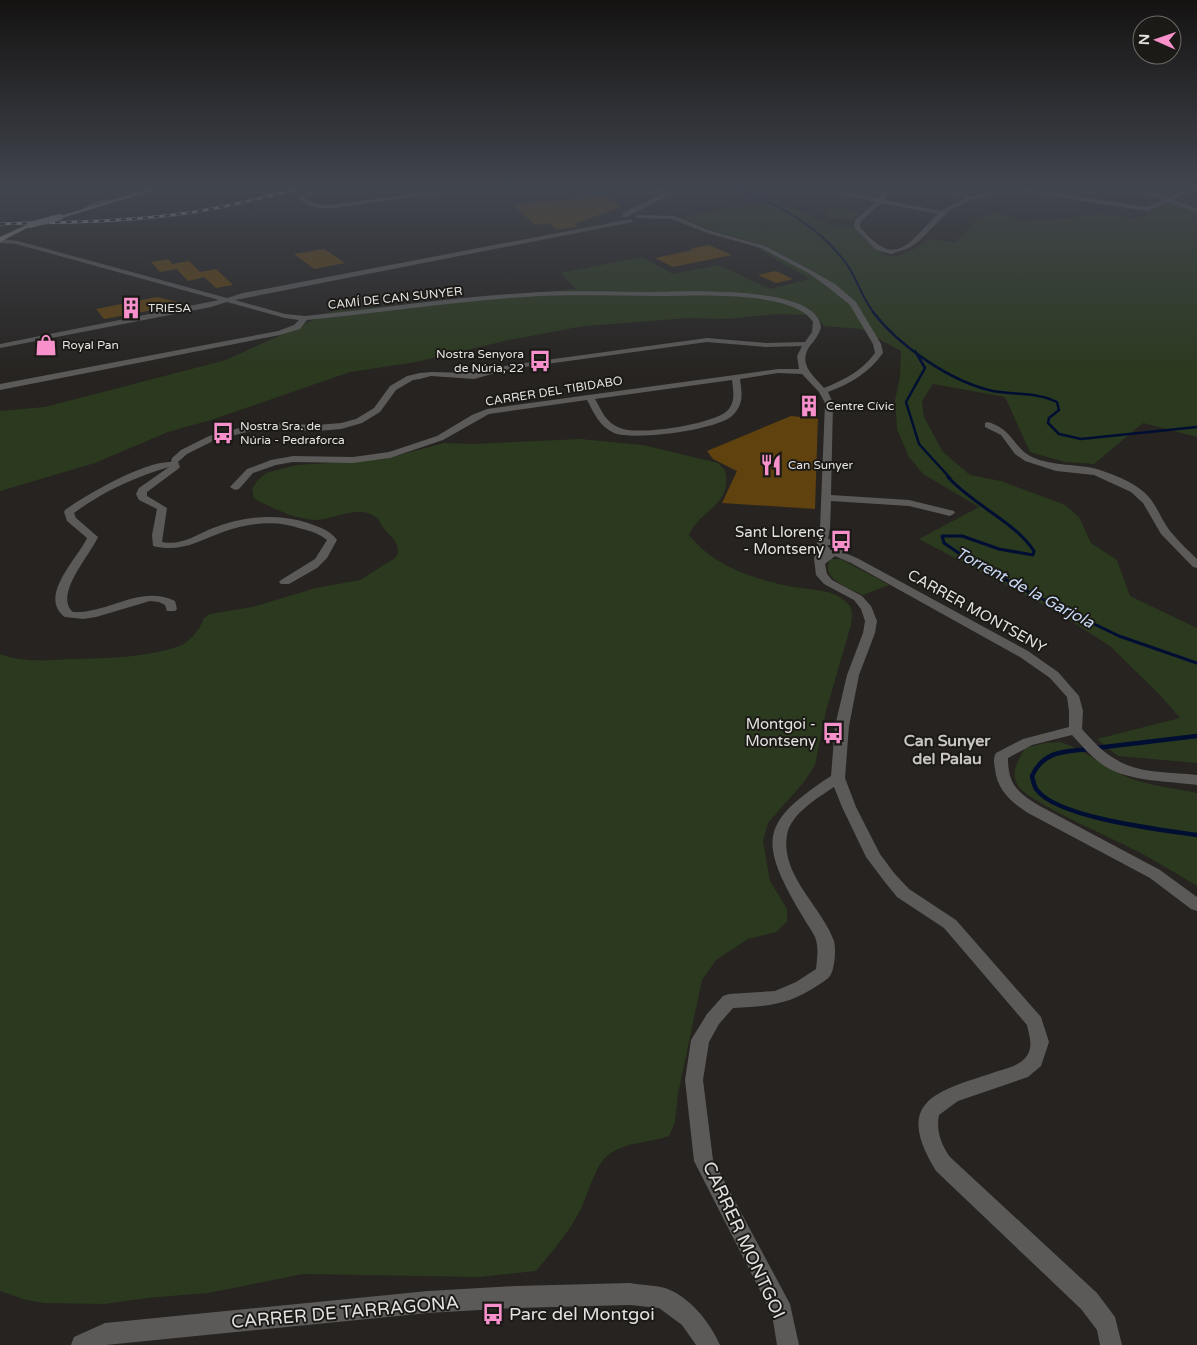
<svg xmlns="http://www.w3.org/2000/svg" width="1197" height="1345" font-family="'Varela Round',sans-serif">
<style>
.green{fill:#2b391e}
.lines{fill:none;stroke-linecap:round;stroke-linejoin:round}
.stream-far3{stroke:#000e33;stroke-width:2}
.stream-far2{stroke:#000e33;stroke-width:2.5}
.stream-far1{stroke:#000e33;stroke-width:3}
.stream{stroke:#000e33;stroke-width:4.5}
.building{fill:#60420e}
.minor{fill:#5b5a58;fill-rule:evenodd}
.major{fill:#928f8c;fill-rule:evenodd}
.rail-casing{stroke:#b4b2af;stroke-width:3}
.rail{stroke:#1c1a17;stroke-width:2;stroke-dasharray:5.5;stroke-linecap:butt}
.major-bridge{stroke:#928f8c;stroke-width:6}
.labels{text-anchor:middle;stroke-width:4;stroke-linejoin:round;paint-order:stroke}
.far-street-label{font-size:12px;fill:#e4e2e0;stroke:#1c1a17}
.far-poi-label{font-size:12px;fill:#e4e2e0;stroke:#1c1a17;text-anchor:start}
.poi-label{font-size:15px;fill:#e4e2e0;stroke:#1c1a17;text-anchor:end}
.street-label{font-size:15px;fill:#e4e2e0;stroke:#1c1a17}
.water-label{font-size:16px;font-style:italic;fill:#c8d9f5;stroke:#1c1a17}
.neighbourhood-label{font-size:16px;font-weight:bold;fill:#c9c5c1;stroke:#1c1a17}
.near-street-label{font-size:18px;fill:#e4e2e0;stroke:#1c1a17}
.near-poi-label{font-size:18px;fill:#e4e2e0;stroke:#1c1a17;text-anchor:start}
</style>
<rect width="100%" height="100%" fill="#262320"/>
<g class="green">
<path d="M777 200 833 227 853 226C883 258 888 268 929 239L956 242 977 219 998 211 1018 220 1069 218 1098 213 1138 219 1166 203 1176 204 1197 212V437L1143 423 1094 464 1065 462 1030 452 1005 397 933 384 922 401 924 417 943 452 970 475 1001 481 1065 505 1079 517 1091 543 1117 560 1130 596 1197 628V763L1118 756 1097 739 1180 718 1161 696 1110 646 1055 611 919 539 979 507 923 474 909 457 897 429 895 400 900 377 901 351 861 329 824 326 816 315 776 314 727 319 689 318 584 326 509 340 416 362 350 372 211 420 168 432 95 463 0 491V411L45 407 226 360 333 311 576 289 560 273 642 257 673 274 719 265 770 289 810 279 755 247 753 242 714 231 679 217Z"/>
<polygon points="830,208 861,212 853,220 828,218 823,214"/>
<path d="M580 439 643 445 718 463 725 470C733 506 702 507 689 535 713 566 756 580 794 587 811 590 832 589 845 601 854 608 852 615 851 625L826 711 815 765 804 782 768 823 763 841 770 881 787 909V922L776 932 748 939 716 960 702 980 678 1094 675 1122 669 1136C649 1143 624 1142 607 1156 593 1168 587 1201 576 1218 565 1237 550 1254 536 1271L479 1277 303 1274 208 1293 147 1298 104 1304 44 1303 26 1300 0 1291V654C23 663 48 660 72 659 108 658 147 658 182 645 190 641 202 627 203 619L210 614 252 607 316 588 360 580 395 558 398 553C398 539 390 537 383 527 380 524 380 520 377 518 360 503 331 521 313 520 293 518 275 509 258 501L254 498 252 490 257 481 266 473 297 465 385 459 444 443 473 444Z"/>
<path d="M831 559H841L889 585 863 595C849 588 818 578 831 559Z"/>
<path d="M1060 742C1083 748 1105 768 1129 778 1151 786 1174 788 1197 793V886C1177 874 1158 862 1137 851 1116 840 1029 802 1019 787 1009 773 1018 761 1025 748L1045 743Z"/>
</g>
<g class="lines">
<path class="stream-far3" d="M736 187C780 206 820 226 848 266 858 282 863 299 874 313"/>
<g class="stream-far2">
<path d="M873 312C899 346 951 382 993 391 1015 395 1037 392 1057 402L1059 410 1049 418 1048 423 1059 434 1081 439 1197 427"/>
<polyline points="915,351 925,368 906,402 919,444 950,478"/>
</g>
<path class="stream-far1" d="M948 477C973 505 1014 521 1034 551L1033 555 999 549 962 536H942L944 543 969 560 1036 596 1119 636 1197 663"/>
<g class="stream">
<polyline points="1096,748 1197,736"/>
<path d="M1089 749C1064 752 1044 750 1032 776 1033 780 1034 787 1037 790 1058 818 1162 830 1197 835"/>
</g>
</g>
<g class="building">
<polygon points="605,196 621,207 574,224 578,227 556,229 549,223 535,225 513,205"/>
<polygon points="709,245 732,255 673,267 655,258 693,250 689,249"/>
<polygon points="324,249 345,263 314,269 294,254"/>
<polygon points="168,259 177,269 160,272 151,262"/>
<polygon points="189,261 200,272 216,269 233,285 216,288 201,274 205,277 188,281 172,264"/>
<polygon points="776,271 793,279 776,283 758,275"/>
<polygon points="157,297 185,304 104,319 96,309"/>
<polygon points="800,400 817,401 818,417 815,509 722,503 737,471 713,459 707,451 791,416 801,417"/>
</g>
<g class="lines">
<g class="minor">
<polygon points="326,187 335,187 304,198 316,204 328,205 469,187 485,187 328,209 313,207 298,199 300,196"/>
<polygon points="649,187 661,189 685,187 626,217 622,217 623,213 670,190 660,193"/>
<polygon points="790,187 798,187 784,193 779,192"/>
<path d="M809 187H820L879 199 886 187H892L884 200 941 211 966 198 907 187C929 187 952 196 972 196 987 195 1004 187 1022 187L1020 188 1147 207 1163 200 1129 187H1137L1168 198 1190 187H1197L1173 200 1197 208V212L1168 202 1148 211 1011 190 977 198 951 209 919 241 909 248 891 254 876 250 854 227 855 220 876 202ZM881 203 938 214C907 244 896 270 860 227V222Z"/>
<polygon points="118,198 120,201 97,205 85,211 82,209 93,202"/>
<path d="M637 215 675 216 711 231 765 246 814 272 835 284 856 302 881 344 883 353C870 372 850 384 828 392L833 403 831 495 909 500 954 511 955 513 950 516 909 506 831 501 830 528 828 539C836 539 843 540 845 549L843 552 859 559 1028 651 1058 672 1079 696 1083 711 1082 729C1092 740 1103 753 1117 760 1139 774 1172 772 1197 775V785C1168 781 1132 782 1106 767 1093 759 1082 746 1072 735L1032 745 1008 758C1008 784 1017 792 1038 805L1160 870 1197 897V911L1191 909 1150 878 1028 813C1011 802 997 790 995 769 994 763 993 758 996 753L1023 739 1069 727V711L1067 697 1050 678 1020 657 851 563 835 556 825 564 827 574 832 580 862 596 871 606 877 621 875 633 859 675 849 726 845 778 856 807 880 854 894 873 909 889 956 920 1041 1017 1049 1042 1041 1066 1028 1077 958 1101 939 1115C936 1131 941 1144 950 1157L1097 1293 1115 1317 1122 1345H1100L1097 1330 1081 1309 936 1171C891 1098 940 1091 998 1071 1008 1068 1022 1065 1028 1054 1033 1045 1029 1035 1027 1025L944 928 897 897 884 881 866 857 842 807 834 787C818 798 791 813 787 835 780 875 822 907 834 941 836 949 835 967 831 974 829 979 824 981 820 984 789 1005 770 1006 733 1008L719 1024 709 1042 703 1080 713 1160 790 1304 799 1345H777L772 1314 694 1161 685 1080 691 1040 707 1014 723 996 729 994 775 991 796 982 816 969C820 935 816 940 800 912 758 840 761 822 831 776L835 726 847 675 863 633 865 621 861 609 854 600 824 584 816 575 814 559 820 528 825 403 819 392 802 374 778 373 740 379C742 393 744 404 733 415 719 430 634 441 614 433 599 426 594 413 587 400L489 414 443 440 390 458 353 463 293 462 276 465 253 473 239 489 235 490 230 487 247 469 271 460 293 456 353 457 389 452 437 436 472 415 487 409 778 369H799L797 356 802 346 766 347 707 342 510 369 474 379 431 376 420 379 413 380 396 390 380 412 362 423 341 429 317 431 264 429 247 432 215 440 187 454 178 462 180 467 178 469 147 492V496L167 508 162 542C181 546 196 535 213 528 244 516 277 513 308 523 319 527 330 530 337 540L327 558 317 568 289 584H281L279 582 281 580 315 559 327 540C320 534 311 531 302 529 276 519 249 523 223 532 198 541 181 553 153 546L152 535 157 509 139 500 136 494 139 488 169 467C135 477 102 492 74 513L76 518 98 537C91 554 53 595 73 612 108 614 140 584 175 601L177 609 175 611H167L165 605 159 602 150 601 96 617 83 619 65 617C37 597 78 558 87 538L67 521 64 512 65 510C85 495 147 460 171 462L172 458 181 450 209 436 247 426 264 423 317 425 341 423 356 419 374 408 390 386 407 376 420 373 431 372 474 373 510 365 707 338 766 343 805 342 812 332 813 322C794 290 695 296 661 296 616 296 570 294 525 297 452 302 380 313 307 320L300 329 280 335 0 390V384L278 331 294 325 299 320 285 318 227 302 211 307 0 348V344L219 300 16 244 0 243V239L18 241 227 298 243 293 631 219 633 222 235 300 285 314 305 316C379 309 453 297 527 293 566 290 606 292 645 292 677 292 817 283 821 327 819 335 814 341 809 347 798 365 814 376 824 388 844 380 863 370 875 353L873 344 850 305 829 288 810 274 761 248 707 233 672 219 635 218ZM732 380C733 390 736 401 728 410 716 424 638 436 620 428 606 423 602 411 595 399ZM827 545H832L834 548 830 549Z"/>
<path d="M988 422C1014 430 1013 448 1032 457 1054 467 1078 463 1100 470 1118 476 1141 485 1152 501 1159 511 1163 522 1170 531 1178 541 1188 550 1197 559V568L1193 567 1161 534 1143 503 1131 492 1094 475 1056 471 1025 461 1015 454 1001 435 985 427V423Z"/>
<path d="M630 1283C641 1285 654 1285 665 1288 689 1296 710 1322 720 1345H696L682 1325 659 1308 630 1305 516 1308 428 1313 106 1345H71L74 1337 105 1323 428 1291 516 1286Z"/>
</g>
<g class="major">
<polygon points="155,187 164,187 62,218 57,217"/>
<polygon points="26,225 31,226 0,242 0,237"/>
</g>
<g class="rail-casing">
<path id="rail" d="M0 224C65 222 130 222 194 212 231 206 267 197 302 187"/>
</g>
<use href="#rail" class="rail"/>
<polyline class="major-bridge" points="30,225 60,217"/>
</g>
<linearGradient id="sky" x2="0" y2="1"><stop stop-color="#151312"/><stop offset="0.5" stop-color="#41454e"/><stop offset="1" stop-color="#41454e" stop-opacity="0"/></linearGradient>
<rect width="1197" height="375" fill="url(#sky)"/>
<defs>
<g id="building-bare" transform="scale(1.725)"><path d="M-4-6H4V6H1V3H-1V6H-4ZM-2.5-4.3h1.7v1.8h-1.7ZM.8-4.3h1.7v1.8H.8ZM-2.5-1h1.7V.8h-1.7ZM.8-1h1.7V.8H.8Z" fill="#f890cc" stroke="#1c1a17" stroke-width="2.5" paint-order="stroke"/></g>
<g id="shop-bare" transform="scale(1.725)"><path d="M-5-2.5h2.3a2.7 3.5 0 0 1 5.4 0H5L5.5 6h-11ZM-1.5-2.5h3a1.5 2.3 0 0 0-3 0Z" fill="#f890cc" stroke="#1c1a17" stroke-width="2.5" paint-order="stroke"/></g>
<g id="bus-bare" transform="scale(1.725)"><path d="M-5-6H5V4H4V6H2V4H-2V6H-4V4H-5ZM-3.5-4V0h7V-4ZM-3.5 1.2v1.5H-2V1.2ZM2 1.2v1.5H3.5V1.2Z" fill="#f890cc" stroke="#1c1a17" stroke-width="2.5" paint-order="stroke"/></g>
<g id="restaurant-bare" transform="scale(1.725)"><path d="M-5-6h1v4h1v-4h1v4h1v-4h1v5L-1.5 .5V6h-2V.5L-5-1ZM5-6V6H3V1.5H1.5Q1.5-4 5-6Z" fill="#f890cc" stroke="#1c1a17" stroke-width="2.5" paint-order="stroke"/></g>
</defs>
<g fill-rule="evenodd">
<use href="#building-bare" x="131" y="308"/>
<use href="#shop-bare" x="46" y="345"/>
<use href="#bus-bare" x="540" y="361"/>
<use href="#building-bare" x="809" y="406"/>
<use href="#bus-bare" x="223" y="433"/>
<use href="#restaurant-bare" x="771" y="465"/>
<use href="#bus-bare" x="841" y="541"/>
<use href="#bus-bare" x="833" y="733"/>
<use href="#bus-bare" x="493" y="1314"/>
</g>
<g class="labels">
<g class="far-street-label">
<text transform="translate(395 298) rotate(-6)" y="4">CAMÍ DE CAN SUNYER</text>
<text transform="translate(554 391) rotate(-9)" y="4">CARRER DEL TIBIDABO</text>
</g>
<g class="far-poi-label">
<text x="148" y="312">TRIESA</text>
<text x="62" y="349">Royal Pan</text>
<text x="524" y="358" text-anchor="end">Nostra Senyora<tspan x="524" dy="14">de Núria, 22</tspan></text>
<text x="826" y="410">Centre Cívic</text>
<text x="240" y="430">Nostra Sra. de<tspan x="240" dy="14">Núria - Pedraforca</tspan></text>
<text x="788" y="469">Can Sunyer</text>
</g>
<g class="poi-label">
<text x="824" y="537">Sant Llorenç<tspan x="824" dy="17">- Montseny</tspan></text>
<text x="816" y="729">Montgoi -<tspan x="816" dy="17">Montseny</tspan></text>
</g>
<g class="street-label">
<text transform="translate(977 611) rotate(29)" y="5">CARRER MONTSENY</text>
</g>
<g class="water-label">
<text transform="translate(1025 587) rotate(28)" y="6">Torrent de la Garjola</text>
</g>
<g class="neighbourhood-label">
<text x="947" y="746">Can Sunyer<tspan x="947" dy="18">del Palau</tspan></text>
</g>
<g class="near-street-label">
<text transform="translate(744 1240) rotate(65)" y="6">CARRER MONTGOI</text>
<text transform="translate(345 1312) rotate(-5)" y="6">CARRER DE TARRAGONA</text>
</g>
<g class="near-poi-label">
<text x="509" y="1320">Parc del Montgoi</text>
</g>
</g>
<g transform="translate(1157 40) rotate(272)"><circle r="24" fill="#1c1a17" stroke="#6c6a67"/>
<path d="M0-4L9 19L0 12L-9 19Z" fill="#f890cc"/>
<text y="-8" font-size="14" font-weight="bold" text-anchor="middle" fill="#e4e2e0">N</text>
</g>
</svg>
